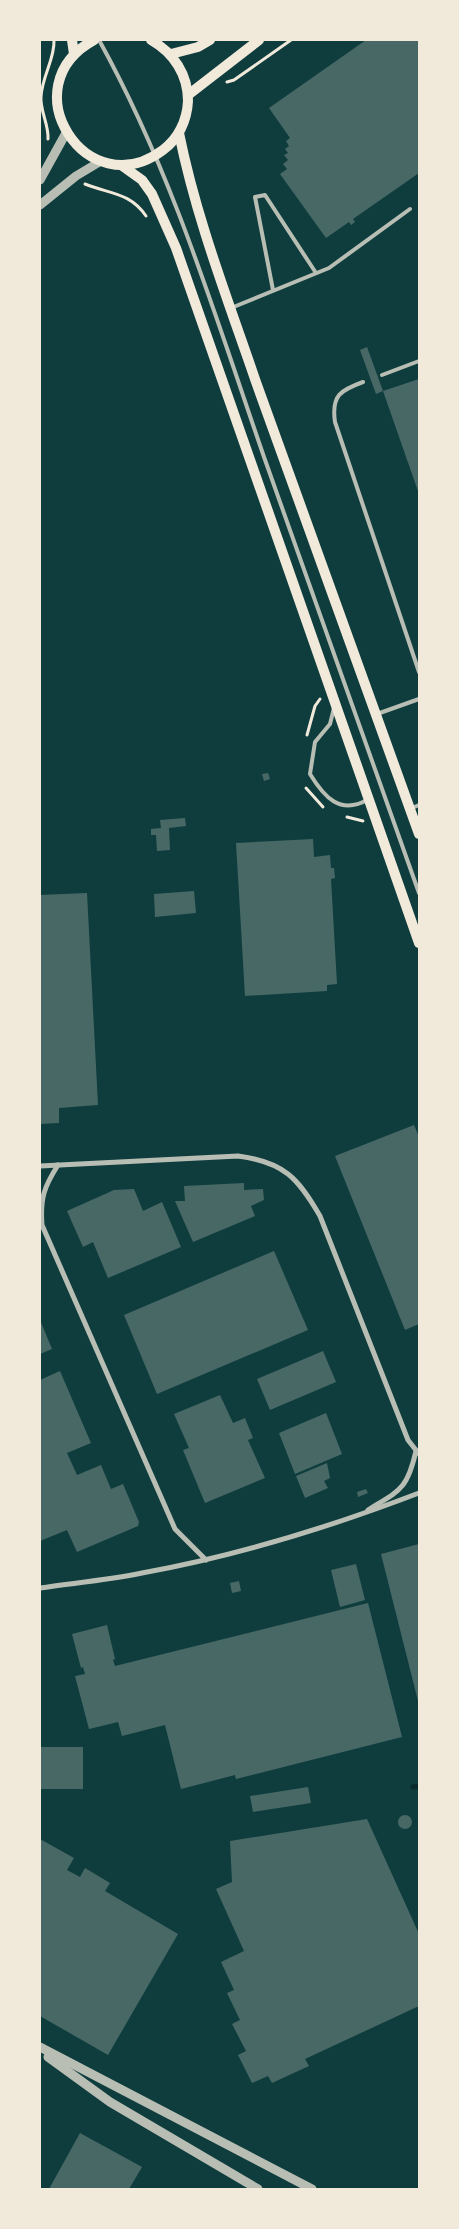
<svg xmlns="http://www.w3.org/2000/svg" width="459" height="2229" font-family="Figtree,sans-serif">
<style>
.lines{fill:none;stroke-linecap:round;stroke-linejoin:round}
.stream{stroke:#0a2a2b;stroke-width:5}
.building{fill:#486865}
.path{stroke:#f1e9da;stroke-width:3}
.service{stroke:#b8beb3;stroke-width:4}
.minor{stroke:#b8beb3;stroke-width:5}
.tertiary{stroke:#b8beb3;stroke-width:9}
.secondary{stroke:#f1e9da;stroke-width:10}
</style>
<rect width="100%" height="100%" fill="#0f3d3e"/>
<g class="lines">
<polyline class="stream" points="413,1787 419,1786"/>
</g>
<g class="building">
<polygon points="366,40 419,40 419,173 353,219 355,222 351,225 349,222 326,238 280,174 287,169 283,164 288,160 284,155 288,153 285,149 289,146 286,141 290,138 269,108"/>
<polygon points="367,347 383,391 376,394 360,350"/>
<polygon points="419,379 419,494 383,391"/>
<polygon points="268,773 270,779 264,781 262,774"/>
<polygon points="185,818 186,826 169,828 170,850 157,851 156,835 151,835 151,829 161,828 160,820"/>
<polygon points="313,839 314,857 330,855 331,868 334,868 335,878 331,879 337,984 327,985 327,991 245,996 236,843"/>
<polygon points="194,891 196,913 155,917 154,894"/>
<polygon points="87,893 98,1105 59,1108 59,1123 40,1124 40,895"/>
<polygon points="414,1125 419,1137 419,1324 405,1330 335,1156"/>
<polygon points="244,1183 244,1190 263,1189 264,1200 251,1206 255,1216 193,1242 175,1201 185,1201 184,1186"/>
<polygon points="134,1189 143,1211 162,1202 181,1247 108,1278 93,1242 83,1247 67,1211 114,1190"/>
<polygon points="274,1251 308,1330 157,1394 124,1315"/>
<polygon points="40,1320 52,1349 40,1354"/>
<polygon points="323,1351 336,1382 270,1410 257,1379"/>
<polygon points="60,1371 91,1443 67,1453 77,1475 101,1465 111,1489 123,1484 139,1522 138,1526 77,1552 67,1530 40,1541 40,1380"/>
<polygon points="220,1395 233,1423 245,1418 253,1438 248,1440 265,1478 205,1503 183,1450 189,1448 174,1414"/>
<polygon points="326,1413 342,1454 295,1474 279,1433"/>
<polygon points="327,1463 330,1478 324,1481 328,1488 305,1498 296,1476"/>
<polygon points="366,1489 368,1493 358,1497 357,1492"/>
<polygon points="419,1544 419,1701 418,1701 381,1554"/>
<polygon points="356,1564 365,1600 340,1607 331,1570"/>
<polygon points="239,1581 241,1591 232,1593 230,1583"/>
<polygon points="368,1603 402,1737 236,1779 235,1775 181,1789 165,1725 122,1736 118,1722 89,1729 75,1676 85,1674 83,1667 81,1668 72,1634 107,1625 115,1659 113,1660 115,1666"/>
<rect x="40" y="1747" width="43" height="42"/>
<polygon points="308,1787 311,1803 253,1812 250,1796"/>
<circle cx="405" cy="1822" r="7"/>
<polygon points="367,1819 419,1934 419,2006 305,2059 309,2066 272,2083 268,2076 252,2083 238,2055 246,2051 232,2024 240,2020 227,1993 234,1990 221,1962 244,1951 216,1889 232,1882 230,1841"/>
<polygon points="40,1839 74,1858 67,1870 80,1877 85,1868 110,1883 105,1891 178,1934 108,2055 40,2016"/>
<polygon points="80,2133 142,2167 129,2189 49,2189"/>
</g>
<g class="lines">
<g class="path">
<polyline points="227,82 234,80 291,40"/>
<path d="M48 139C49 125 40 111 41 97 42 76 55 59 54 40"/>
<path d="M85 184C109 194 130 192 146 216"/>
<polyline points="307,735 315,706 320,699"/>
<polyline points="306,788 323,807"/>
<polyline points="347,817 363,821"/>
</g>
<g class="service">
<path d="M99 40C172 172 215 315 264 457 315 603 368 748 419 893"/>
<polyline points="273,290 255,197 265,195 316,273"/>
<polyline points="231,308 329,268 410,209"/>
<polyline points="382,375 419,361"/>
<path d="M363 382C341 390 331 395 335 422L419 672"/>
<path d="M334 708 330 724 315 742 310 774C324 797 340 815 367 800"/>
<polyline points="377,714 419,699"/>
<polyline points="410,809 419,805"/>
</g>
<g class="minor">
<path d="M58 1165C44 1187 40 1198 42 1225L175 1529 206 1560"/>
<path d="M40 1166 238 1156C284 1162 298 1178 320 1216L408 1440 419 1454"/>
<path d="M368 1510C400 1490 407 1490 416 1451"/>
<path d="M40 1588C74 1583 108 1580 142 1573 236 1556 330 1527 419 1493"/>
</g>
<g class="tertiary">
<polyline points="40,180 66,133"/>
<polyline points="40,205 76,176 101,161"/>
<polyline points="40,2047 312,2189"/>
<polyline points="48,2057 110,2102 258,2189"/>
</g>
<g class="secondary">
<polyline points="72,40 74,54"/>
<path d="M94 40C9 86 87 207 163 150 178 139 187 121 188 101 188 75 174 53 151 40"/>
<polyline points="171,54 198,47 210,40"/>
<polyline points="188,95 259,40"/>
<path d="M179 133C196 218 228 300 256 382 309 533 366 683 419 834"/>
<polyline points="121,165 142,180 152,194 176,248 419,943"/>
</g>
</g>
<rect width="459" height="2229" fill="none" stroke="#f1e9da" stroke-width="82"/>
</svg>
